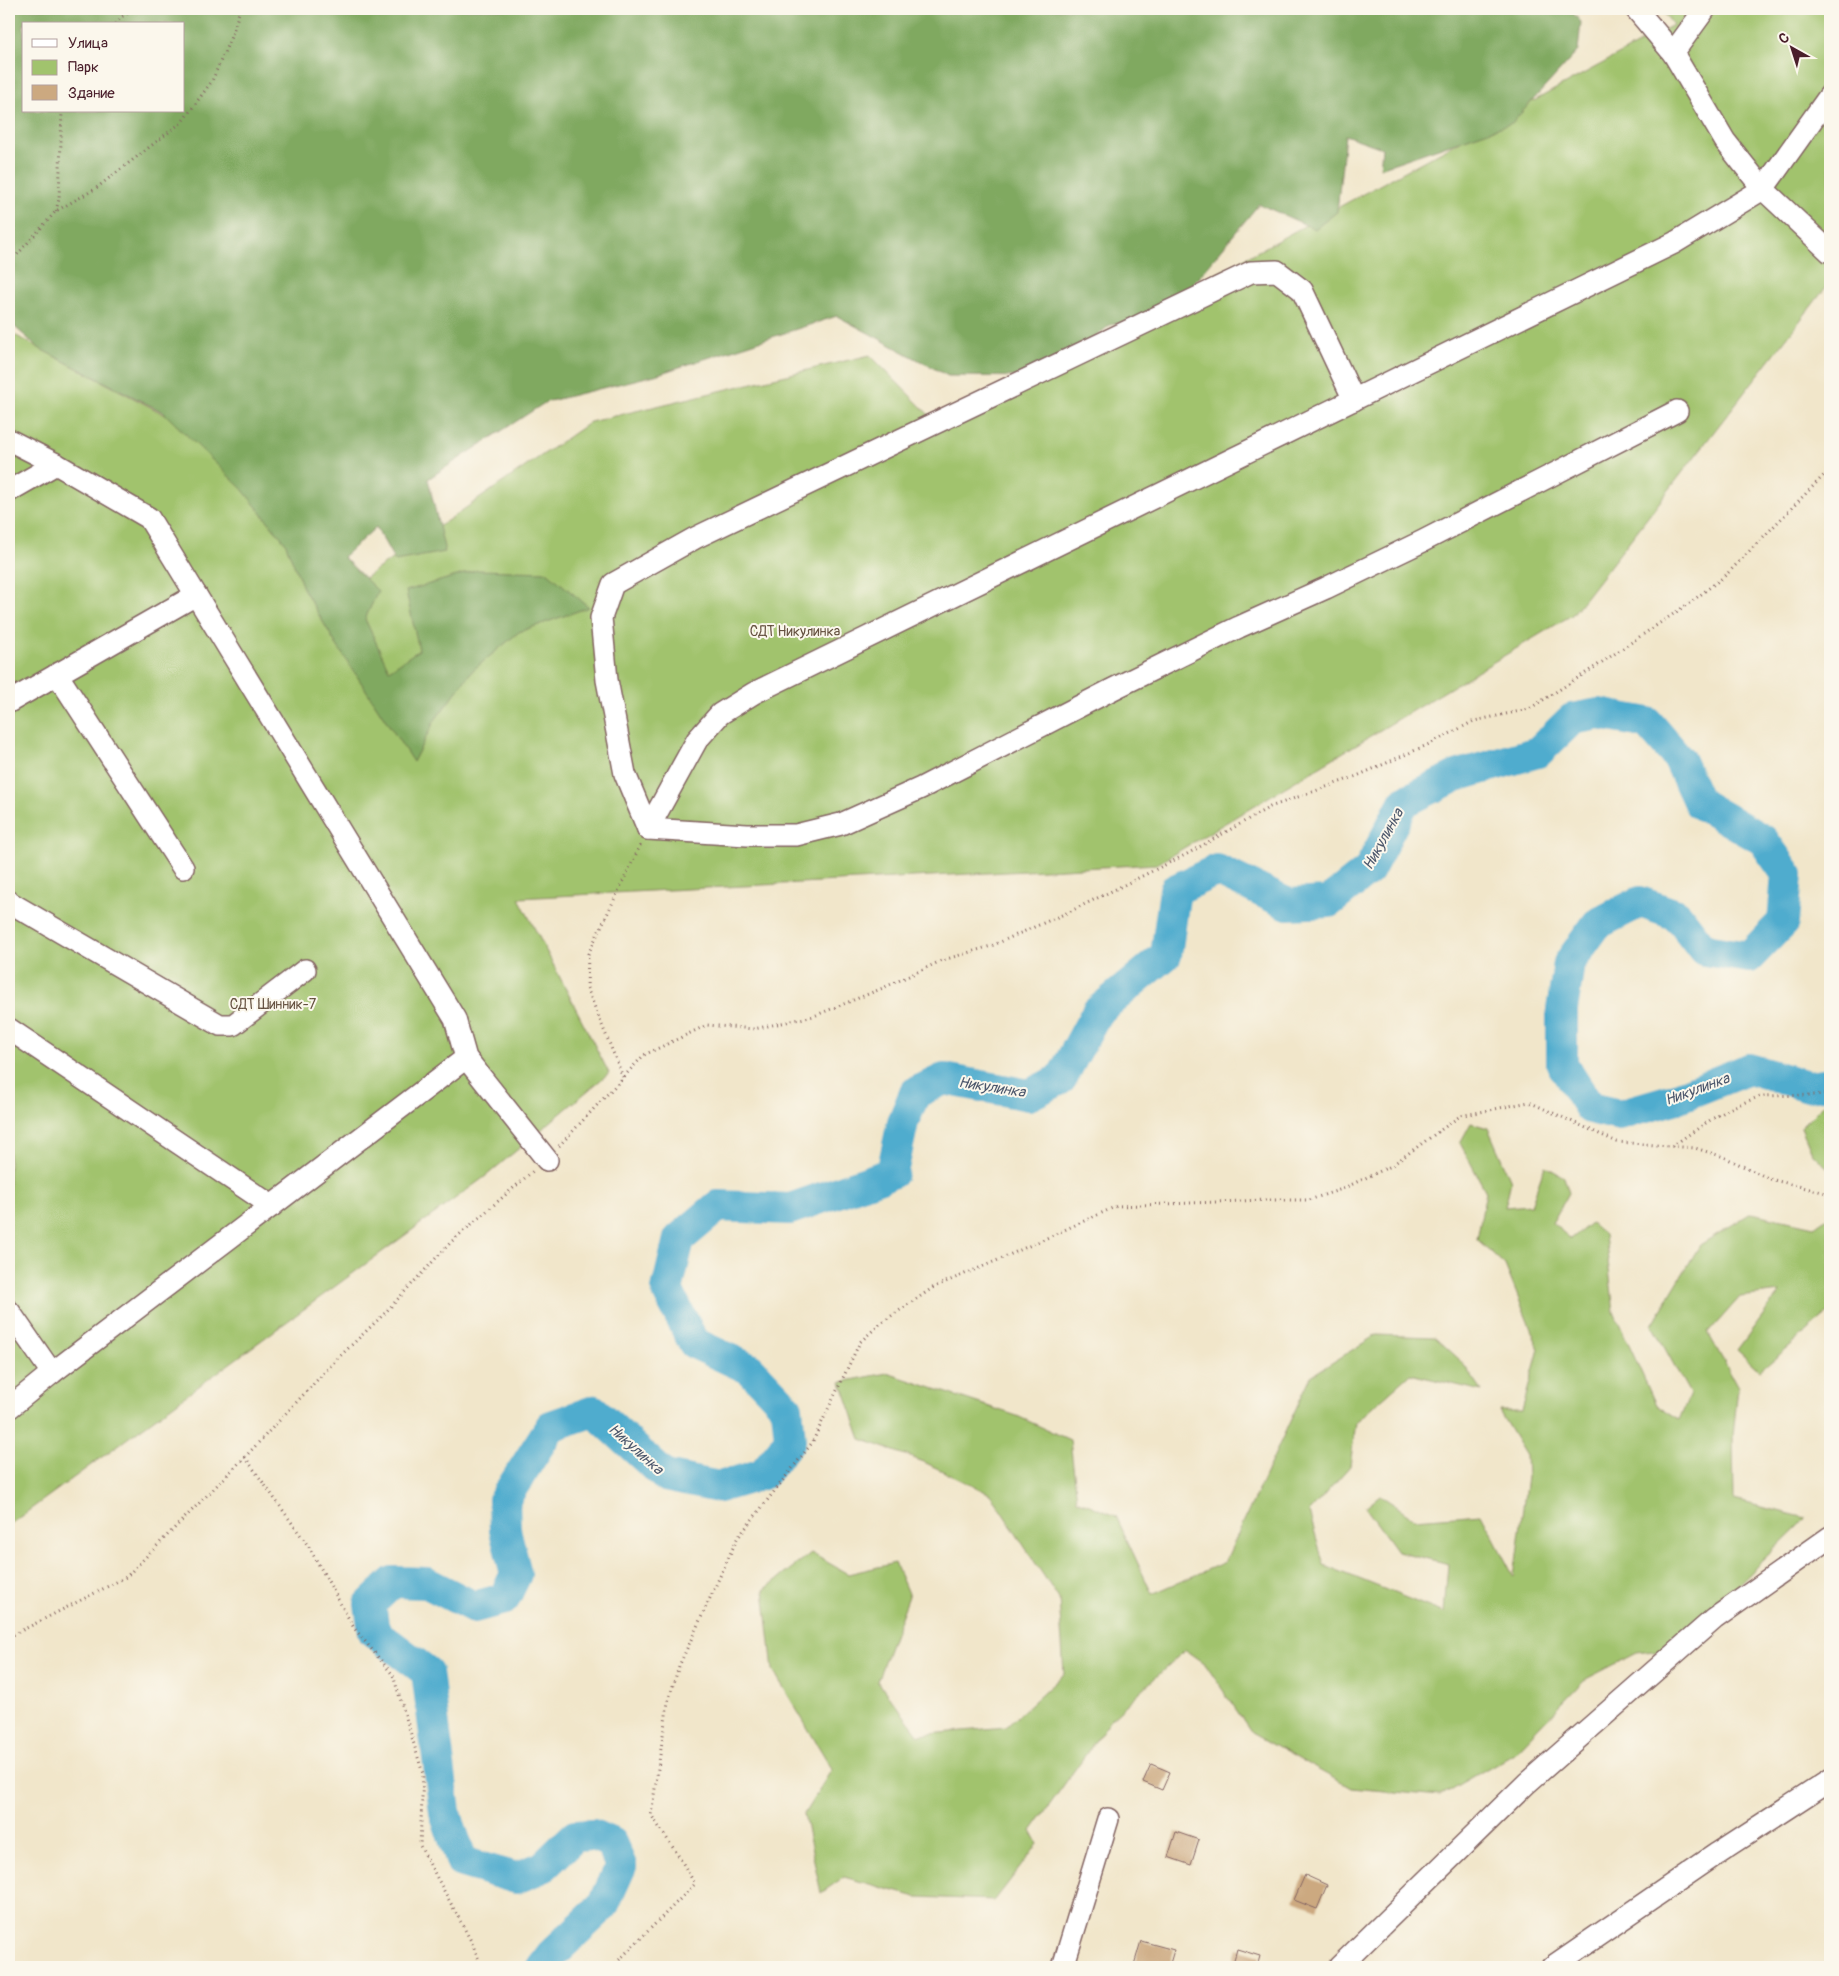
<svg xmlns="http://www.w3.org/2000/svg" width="1839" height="1976" font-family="Pangolin,sans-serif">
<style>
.green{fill:#a1c36d;stroke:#76714c}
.forest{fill:#80a960;stroke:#656446;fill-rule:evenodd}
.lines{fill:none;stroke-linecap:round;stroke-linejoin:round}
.river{stroke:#50acce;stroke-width:32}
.building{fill:#cca980}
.minor-casing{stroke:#846563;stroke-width:24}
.path{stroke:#846563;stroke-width:3;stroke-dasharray:1 4;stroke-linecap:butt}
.minor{stroke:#fff;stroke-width:21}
.labels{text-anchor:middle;stroke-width:4;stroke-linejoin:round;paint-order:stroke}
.park-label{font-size:14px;fill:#64503f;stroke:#fbf7ec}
.water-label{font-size:15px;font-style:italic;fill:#4c576c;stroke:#fbf7ec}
</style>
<rect width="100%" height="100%" fill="#fbf7ec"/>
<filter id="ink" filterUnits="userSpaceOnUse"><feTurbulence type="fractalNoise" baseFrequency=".02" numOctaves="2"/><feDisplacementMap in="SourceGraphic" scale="10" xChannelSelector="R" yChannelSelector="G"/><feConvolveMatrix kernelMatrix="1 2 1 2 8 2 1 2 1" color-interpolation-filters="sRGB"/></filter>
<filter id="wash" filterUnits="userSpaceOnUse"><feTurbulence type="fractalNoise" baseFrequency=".0096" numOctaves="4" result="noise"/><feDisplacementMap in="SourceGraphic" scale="20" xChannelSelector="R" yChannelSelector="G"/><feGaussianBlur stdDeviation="1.12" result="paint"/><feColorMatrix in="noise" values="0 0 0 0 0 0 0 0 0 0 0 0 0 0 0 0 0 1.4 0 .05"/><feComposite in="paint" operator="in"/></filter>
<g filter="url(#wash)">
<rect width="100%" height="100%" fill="#f1e6ca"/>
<g class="green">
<polygon points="1661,9 1830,9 1830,282 1572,615 1157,864 519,898 609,1073 486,1176 9,1525 9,332 207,437 337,597 590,422 870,355 939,425 1673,25"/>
<polygon points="1830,1098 1830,1170 1812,1153 1801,1127"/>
<polygon points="1471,1123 1488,1128 1511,1181 1505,1207 1531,1205 1545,1166 1564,1177 1569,1193 1552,1223 1571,1239 1591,1223 1605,1235 1614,1312 1656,1405 1679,1420 1690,1394 1652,1325 1700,1245 1751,1213 1814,1227 1830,1216 1830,1312 1760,1371 1737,1350 1780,1292 1740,1297 1708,1333 1738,1387 1733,1436 1734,1500 1806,1518 1672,1649 1637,1653 1584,1680 1514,1753 1440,1796 1351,1788 1252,1733 1205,1664 1185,1650 1111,1719 1031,1831 1038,1844 995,1900 916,1897 844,1877 821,1893 804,1814 832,1769 773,1670 764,1590 811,1553 848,1574 895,1563 909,1596 877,1681 919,1735 1006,1727 1064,1674 1059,1599 990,1494 924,1462 861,1439 841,1382 887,1373 1017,1416 1070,1440 1077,1500 1116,1516 1152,1594 1225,1562 1311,1376 1376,1335 1435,1337 1461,1361 1482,1391 1410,1374 1356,1422 1350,1466 1309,1512 1324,1565 1444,1613 1448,1564 1397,1551 1365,1507 1380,1495 1415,1519 1481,1514 1514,1577 1527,1477 1526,1456 1499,1411 1522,1411 1539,1349 1505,1265 1477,1239 1486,1192 1460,1143"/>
</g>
<path class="forest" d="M9 9H1569L1581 22 1578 51 1512 123 1380 168 1382 148 1345 135 1337 212 1315 229 1259 204 1170 312 1110 325 1046 377 948 376 837 316 655 375 546 402 428 479 445 552 395 561 376 527 343 557 378 591 365 619 389 670 419 650 406 591 477 570 547 572 589 607 519 632 472 671 435 720 413 762 336 644 303 588 285 542 242 489 163 412 40 349 9 322ZM24 24H184V111H24Z"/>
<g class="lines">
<polyline class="river" points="542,1967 551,1955 603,1906 621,1866 611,1843 593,1835 575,1836 543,1867 516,1878 462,1862 445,1812 427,1672 374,1632 370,1604 393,1582 427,1583 474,1607 504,1599 516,1574 505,1530 504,1500 551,1426 594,1411 665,1476 719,1487 763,1474 790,1440 787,1408 750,1369 694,1343 667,1290 679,1239 718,1206 790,1209 892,1173 903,1122 915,1093 944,1079 1029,1095 1061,1079 1097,1012 1166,955 1175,890 1217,870 1288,904 1329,902 1369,870 1404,802 1456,776 1538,752 1572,719 1599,714 1648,723 1679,759 1699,803 1763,840 1787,874 1783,922 1749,957 1704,950 1677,915 1640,902 1597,924 1569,963 1562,1010 1562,1064 1590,1108 1619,1115 1674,1099 1749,1069 1808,1086 1830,1083"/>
</g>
<g id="blocks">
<g class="building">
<polygon points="1151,1764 1170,1772 1162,1790 1143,1782"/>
<polygon points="1176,1832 1199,1840 1191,1865 1168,1857"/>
<polygon points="1305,1875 1327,1885 1317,1909 1294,1900"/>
<polygon points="1141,1941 1174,1950 1169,1967 1142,1967 1134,1965"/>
<polygon points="1237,1949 1260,1956 1257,1967 1232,1967"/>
</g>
</g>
</g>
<g filter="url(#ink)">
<use href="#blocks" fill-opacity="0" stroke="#846563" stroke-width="1"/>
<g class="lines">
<g class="minor-casing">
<g id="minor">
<polyline points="1636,9 1673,53 1725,141 1763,189 1830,252"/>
<polyline points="1673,53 1705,9"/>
<polyline points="1354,400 1302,290 1277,271 1251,272 695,538 613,584 601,618 607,680 625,774 648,829 747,835 796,835 841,824 921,788 1113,689 1239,627 1326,588 1423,541 1677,411"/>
<polyline points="9,440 56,464 149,518 455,1019 466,1058 547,1160"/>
<polyline points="9,491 56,464"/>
<polyline points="57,674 183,868"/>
<polyline points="9,702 196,595"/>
<polyline points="648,829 697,740 720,714 754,693 1674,243 1763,189 1830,95"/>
<polyline points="9,902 220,1025 233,1025 305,970"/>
<polyline points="9,1029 272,1206"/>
<polyline points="9,1311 52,1373"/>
<polyline points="9,1408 52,1373 466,1058"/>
<polyline points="1063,1967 1108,1819"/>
<polyline points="1339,1967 1527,1783 1714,1619 1830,1537"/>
<polyline points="1552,1967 1718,1853 1830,1780"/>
</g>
</g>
<g class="path">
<polyline points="116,24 121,17 136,9"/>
<polyline points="56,211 59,199 62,111"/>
<polyline points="9,260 17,255 56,211 95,189 182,122 212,81 233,32 240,9"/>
<polyline points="623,1077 587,988 588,954 641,844"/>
<polyline points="559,1146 644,1055 707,1025 754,1029 814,1016 883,988 943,960 991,946 1071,911 1187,854 1270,807 1357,776 1434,742 1474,721 1529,709 1595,667 1691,602 1726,575 1830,469"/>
<polyline points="1672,1146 1712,1119 1735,1106 1761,1096 1815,1095 1830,1093"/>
<polyline points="245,1457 309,1547 354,1628 393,1675 423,1774 420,1846 471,1941 482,1967"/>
<polyline points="9,1637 126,1577 245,1457 336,1360 383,1315 451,1242 533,1171"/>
<polyline points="612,1967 695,1884 678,1855 651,1815 668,1702 679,1666 737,1539 812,1443 860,1342 881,1323 934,1287 998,1260 1117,1206 1265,1200 1309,1200 1342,1189 1391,1166 1460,1116 1529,1102 1617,1142 1695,1148 1724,1157 1770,1179 1830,1194"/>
</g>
<use href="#minor" class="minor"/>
</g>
</g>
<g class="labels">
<g class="park-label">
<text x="795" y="636">СДТ Никулинка</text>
<text x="273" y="1009">СДТ Шинник-7</text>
</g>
<g class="water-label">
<text transform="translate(1383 839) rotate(-61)" y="5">Никулинка</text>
<text transform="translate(992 1087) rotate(9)" y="5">Никулинка</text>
<text transform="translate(1697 1089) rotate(-20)" y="5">Никулинка</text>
<text transform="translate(636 1449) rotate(42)" y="5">Никулинка</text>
</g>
</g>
<rect width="1839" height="1976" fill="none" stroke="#fbf7ec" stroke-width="30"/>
<rect x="22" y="22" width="162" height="90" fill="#fbf7ec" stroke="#b4a19f"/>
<rect x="32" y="39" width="25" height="8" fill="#ffffff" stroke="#b4a19f"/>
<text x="68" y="48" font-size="15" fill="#4a1f2b">Улица</text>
<rect x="32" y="60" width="25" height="15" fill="#a1c36d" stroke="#b4a19f"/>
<text x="68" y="72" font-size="15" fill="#4a1f2b">Парк</text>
<rect x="32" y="85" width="25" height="15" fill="#cca980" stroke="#b4a19f"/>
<text x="68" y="98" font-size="15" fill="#4a1f2b">Здание</text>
<g transform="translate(1792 48) rotate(321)" stroke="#fbf7ec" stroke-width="4" paint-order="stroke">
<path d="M0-4L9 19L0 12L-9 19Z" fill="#4a1f2b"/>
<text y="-8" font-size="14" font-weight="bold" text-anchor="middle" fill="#4a1f2b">С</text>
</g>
</svg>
